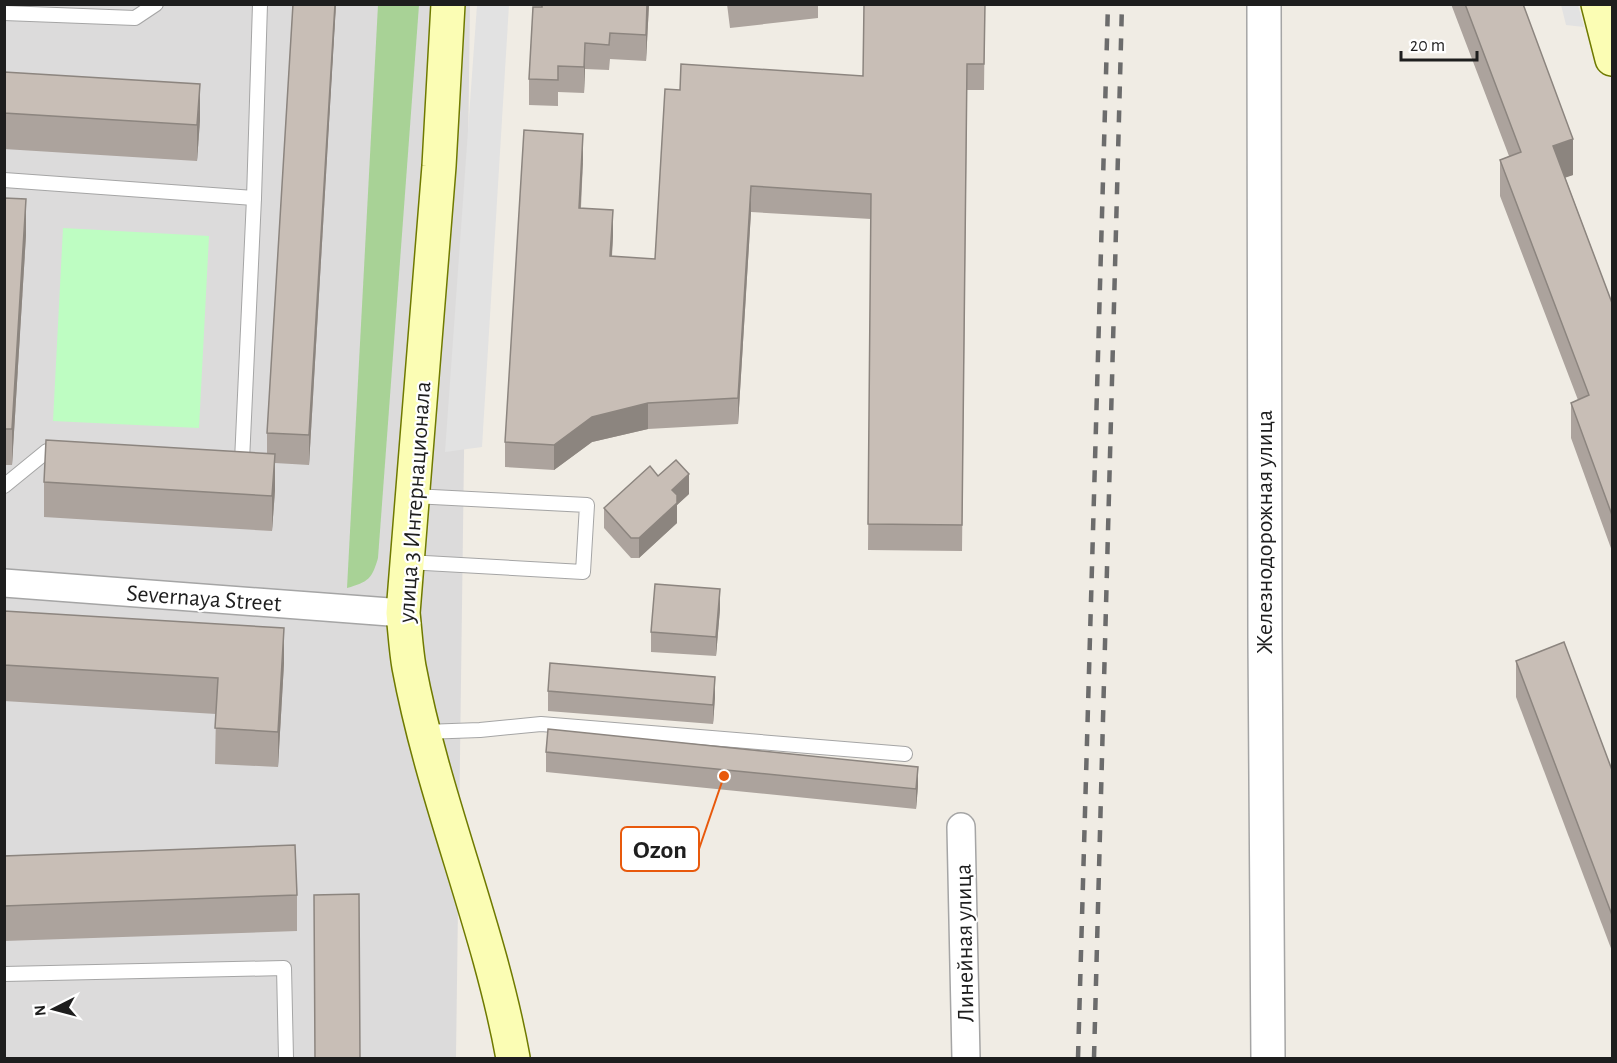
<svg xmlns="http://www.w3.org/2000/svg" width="1617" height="1063" font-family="'Alegreya Sans',sans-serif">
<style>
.residential{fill:#dcdbdb}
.forest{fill:#a8d296}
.park{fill:#befdc2}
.parking{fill:#e2e2e2}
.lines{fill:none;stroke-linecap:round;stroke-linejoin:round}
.service-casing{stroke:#a5a5a5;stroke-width:16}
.minor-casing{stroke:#a5a5a5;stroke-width:30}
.tertiary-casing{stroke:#a5a5a5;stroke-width:36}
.secondary-casing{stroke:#6f7a00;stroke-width:36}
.service{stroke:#fff;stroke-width:14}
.minor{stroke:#fff;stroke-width:27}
.tertiary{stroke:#fff;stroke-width:33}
.secondary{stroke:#fbfdb4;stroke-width:33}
.rail{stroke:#6c6c6c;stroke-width:4.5;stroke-dasharray:12 12;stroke-linecap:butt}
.wall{fill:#aca39d}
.shaded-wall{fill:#8c857f}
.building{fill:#c8beb6;stroke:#8c857f;stroke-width:1.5}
.labels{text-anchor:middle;stroke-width:4.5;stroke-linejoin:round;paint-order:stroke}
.street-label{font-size:24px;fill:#1e1e1e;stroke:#fff}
.leader{fill:none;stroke:#e8590c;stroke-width:2}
.callout-dot{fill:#e8590c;stroke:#fff;stroke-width:2}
.callout{fill:#fff;stroke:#e8590c;stroke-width:2}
.callout-label{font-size:26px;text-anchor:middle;font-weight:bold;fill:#1e1e1e}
</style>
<rect width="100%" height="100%" fill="#f0ece4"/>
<polygon class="residential" points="5,5 470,5 456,1058 5,1058"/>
<path class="forest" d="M378 5H419L378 558C372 579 368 582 347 588Z"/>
<polygon class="park" points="63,228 209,236 199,428 53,421"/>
<g class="parking">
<polygon points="477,5 509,5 482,447 445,452"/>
<polygon points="1561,5 1578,5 1584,27 1566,25"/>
</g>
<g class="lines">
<g class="service-casing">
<g id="service">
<polyline points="4,13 135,18 156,4"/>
<polyline points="4,180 254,198"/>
<polyline points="234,460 242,461 254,198 260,4"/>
<polyline points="4,486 47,451 62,452"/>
<polyline points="407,562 583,572 587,505 413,496"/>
<polyline points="424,732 480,730 541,724 905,754"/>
<polyline points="4,974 284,968 286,1058"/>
</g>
</g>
<g class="minor-casing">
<g id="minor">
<polyline points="4,583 403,613"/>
<polyline points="961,827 966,1058"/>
</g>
</g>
<g class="tertiary-casing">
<polyline id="tertiary" points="1264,4 1265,637 1268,1058"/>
</g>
<g class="secondary-casing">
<g id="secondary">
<path d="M448 4 439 166 403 613C405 631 406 650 409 667 434 800 489 926 513 1058"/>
<polyline points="1598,4 1612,59"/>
</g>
</g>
<use href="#service" class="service"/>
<use href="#minor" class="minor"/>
<use href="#tertiary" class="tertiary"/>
<use href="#secondary" class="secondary"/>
<g class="rail">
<polyline points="1078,1058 1108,4"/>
<polyline points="1094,1058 1122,4"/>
</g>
</g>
<g class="wall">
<polygon points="293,4 336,4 309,465 275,463 275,490 272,531 44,517 44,482 267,453 267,433"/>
<polygon points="649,4 646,61 610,59 609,70 585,69 584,93 558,92 558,106 529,105 529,79 533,7"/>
<polygon points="727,4 818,4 818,18 730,28"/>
<polygon points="985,4 984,90 967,90 962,551 868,550 871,219 751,212 738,424 648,429 592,442 554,470 505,467 505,442 583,160 581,208 613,236 612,257 655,259 680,90 863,76"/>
<polygon points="1451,4 1523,4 1573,175 1565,177 1612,303 1612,551 1571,438 1571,403 1578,400 1500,196 1500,160 1509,156"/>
<polygon points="4,72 200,120 197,161 4,149"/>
<polygon points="4,198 26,235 12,465 4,465"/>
<polygon points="689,494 677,505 677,523 639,558 631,558 604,528 604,508"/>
<polygon points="720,609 716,656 651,652 651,632"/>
<polygon points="4,611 284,663 278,767 215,764 216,714 4,701"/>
<polygon points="1516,661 1612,770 1612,951 1516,697"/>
<polygon points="548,691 715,697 713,724 548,711"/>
<polygon points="546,752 918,786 916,809 546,772"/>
<polygon points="4,856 297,895 297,931 4,941"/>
</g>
<g class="shaded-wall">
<polygon points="335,4 336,4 309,465 309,435"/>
<polygon points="647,4 649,4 646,61 646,35"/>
<polygon points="585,43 585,69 584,93 584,67"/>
<polygon points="200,84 200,120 197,161 197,125"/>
<polygon points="583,134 583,160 579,234 579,208"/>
<polygon points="1573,139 1573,175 1553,182 1553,146"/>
<polygon points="751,186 751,212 738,424 738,398"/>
<polygon points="26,199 26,235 12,465 12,429"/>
<polygon points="613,210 613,236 610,282 610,256"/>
<polygon points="648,403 648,429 592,442 554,470 554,445 592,417"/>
<polygon points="275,454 275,490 272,531 272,496"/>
<polygon points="689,474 689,494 677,505 677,523 639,558 639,538 672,490"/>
<polygon points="720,589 720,609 716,656 716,637"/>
<polygon points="284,628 284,663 278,767 278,732"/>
<polygon points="715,677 715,697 713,724 713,705"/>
<polygon points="918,767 918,786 916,809 916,789"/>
</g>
<g class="building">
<polygon points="293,4 335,4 309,435 267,433"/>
<polygon points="542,4 647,4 646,35 610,33 609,45 585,43 584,67 558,66 558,80 529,79 533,7 542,7"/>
<polygon points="864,4 985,4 984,64 967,64 962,525 868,524 871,194 751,186 738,398 648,403 592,417 554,445 505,442 524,130 583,134 579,208 613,210 610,256 655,259 665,89 680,90 681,64 863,76"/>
<polygon points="1465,4 1523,4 1573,139 1553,146 1612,303 1612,515 1571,403 1589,395 1500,160 1521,152"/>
<polygon points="4,72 200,84 197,125 4,113"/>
<polygon points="4,198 26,199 12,429 4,429"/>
<polygon points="46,440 275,454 272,496 44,482"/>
<polygon points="676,460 689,474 672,490 677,495 677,503 639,538 631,538 604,508 650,466 658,476"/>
<polygon points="655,584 720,589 716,637 651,632"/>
<polygon points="4,611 284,628 278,732 215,728 218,678 4,665"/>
<polygon points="1564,642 1612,770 1612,915 1516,661"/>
<polygon points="550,663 715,677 713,705 548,691"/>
<polygon points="548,729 918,767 916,789 546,752"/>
<polygon points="295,845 297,895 4,906 4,856"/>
<polygon points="359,894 360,1059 315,1059 314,895"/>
</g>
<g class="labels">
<g class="street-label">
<text transform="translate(414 502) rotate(-86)" y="8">улица 3 Интернационала</text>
<text transform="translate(1264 532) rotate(-90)" y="8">Железнодорожная улица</text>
<text transform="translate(204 598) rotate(4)" y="8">Severnaya Street</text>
<text transform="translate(964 943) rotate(-91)" y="8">Линейная улица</text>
</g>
</g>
<path class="leader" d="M724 776L699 849"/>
<circle class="callout-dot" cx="724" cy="776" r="6"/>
<rect class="callout" x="621" y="827" width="78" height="44" rx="6"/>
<g class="callout-label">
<text x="660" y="858">Ozon</text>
</g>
<rect width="1617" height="1063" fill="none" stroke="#1e1e1e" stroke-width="12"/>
<g transform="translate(54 1009) rotate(264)" stroke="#ffffff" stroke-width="4.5" paint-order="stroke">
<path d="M0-4.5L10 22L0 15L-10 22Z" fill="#1e1e1e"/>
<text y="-9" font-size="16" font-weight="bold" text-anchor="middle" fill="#1e1e1e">N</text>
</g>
<path d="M1401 51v9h76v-9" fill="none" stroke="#1e1e1e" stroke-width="3"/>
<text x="1410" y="51" font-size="18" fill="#1e1e1e" stroke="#ffffff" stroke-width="4.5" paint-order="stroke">20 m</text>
</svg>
